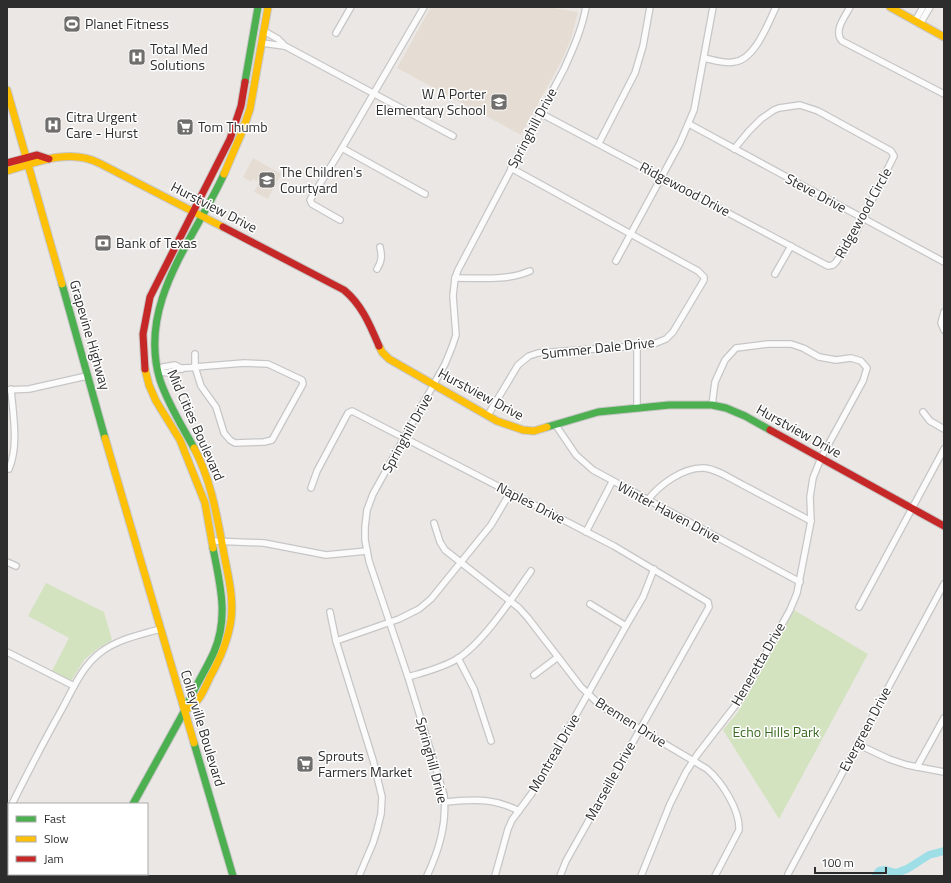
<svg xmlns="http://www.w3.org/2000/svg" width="951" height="883" font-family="'Titillium Web',sans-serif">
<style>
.education{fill:#e5ddd3}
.green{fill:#d3e3c0}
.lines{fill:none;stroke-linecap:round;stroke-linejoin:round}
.river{stroke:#9ddee7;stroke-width:8}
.street-casing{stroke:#c7c6c6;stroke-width:8}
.fast-casing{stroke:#c7c6c6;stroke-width:9}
.slow-casing{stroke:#c7c6c6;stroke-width:9}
.jam-casing{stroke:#c7c6c6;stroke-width:9}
.street{stroke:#fcfbfb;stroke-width:5.5}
.fast{stroke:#4caf50;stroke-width:7}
.slow{stroke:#ffc107;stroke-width:7}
.jam{stroke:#c62828;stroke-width:7}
.labels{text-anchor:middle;stroke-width:3;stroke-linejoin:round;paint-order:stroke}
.poi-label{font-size:14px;fill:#2d2d2d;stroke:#fff;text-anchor:start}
.street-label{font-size:14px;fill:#2d2d2d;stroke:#fff}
.park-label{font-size:14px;fill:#396820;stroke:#fff}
</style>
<rect width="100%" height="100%" fill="#ebe7e4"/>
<g class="education">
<polygon points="431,7 548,7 578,12 571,39 561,62 521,135 397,68"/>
<polygon points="253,158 281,174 268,199 254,192 259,182 253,179 251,182 243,177"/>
</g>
<g class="green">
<polygon points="46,583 104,612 112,640 97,649 84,660 71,681 52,671 69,638 28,616"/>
<polygon points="794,610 868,654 779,819 723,730 738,712"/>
</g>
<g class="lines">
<polyline class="river" points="876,876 879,871 885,870 896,873 907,869 929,855 944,851"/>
<g class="street-casing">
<g id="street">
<path d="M850 7C845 17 833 31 842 41L944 94"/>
<polyline points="915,21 923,7"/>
<polyline points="920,24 930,7"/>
<polyline points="264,31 278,39 285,46 453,136"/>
<polyline points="336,33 351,7"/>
<polyline points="262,43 284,46"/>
<path d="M704 58C714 60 724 64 734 62 755 60 768 23 776 7"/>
<polyline points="540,113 828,266 833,265 836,262 856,232 894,156 891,151 818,111 800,105 779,108 774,110 761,119 749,131 734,149"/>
<polyline points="689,124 944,262"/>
<polyline points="599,143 635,73 643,46 650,7"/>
<polyline points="342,148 425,194"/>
<polyline points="340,220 312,204 310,200 342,148 424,7"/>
<polyline points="616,261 680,143 694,110 713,7"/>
<path d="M377 269C382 261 382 256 380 247"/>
<polyline points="775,274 791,246"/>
<path d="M455 278C480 278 507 281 530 271"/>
<polyline points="944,312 941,323 944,330"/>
<polygon points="244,363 268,364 302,380 303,384 272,440 264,442 235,443 230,440 224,433 216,407 201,386 195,367"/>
<path d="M157 371C169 375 171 371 182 368 186 368 191 368 195 367V354"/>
<polyline points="157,371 163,367 175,365 182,369"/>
<polyline points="7,390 29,389 87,376"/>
<polyline points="637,408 637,347"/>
<polyline points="923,412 930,421 944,429"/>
<polyline points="488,415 518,365 529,356 538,353 651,345 666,339 673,332 704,280 704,277 698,271 511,168"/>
<polyline points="555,424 576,455 593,470 800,582"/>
<path d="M9 469C19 445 13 415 11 389"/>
<polyline points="311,488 317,471 348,413 352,411 614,546 708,602 709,607 566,861 560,876"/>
<path d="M647 501C659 485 683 467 704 468 717 469 731 479 743 485 766 497 788 509 811 521"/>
<path d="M434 523 440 542 445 550 519 608 528 618 581 687 601 706 707 769C722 782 740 810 739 830L715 876"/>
<polyline points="586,532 612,482"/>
<polyline points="212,541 264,543 326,555 367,551"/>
<polyline points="7,562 16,566"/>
<polyline points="590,604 626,626"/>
<polyline points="859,607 944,449"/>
<polyline points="330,612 336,641 373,760 382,797 381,814 377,830 373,843 359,876"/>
<polyline points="336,641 399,619 419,609 431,599 491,525 510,493"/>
<polyline points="7,652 74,686"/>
<polyline points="458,658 474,689 491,741"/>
<polyline points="534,675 558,657"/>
<path d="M408 677C425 672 442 668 457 659 483 643 513 597 531 571"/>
<polyline points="857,744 889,759 907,765 944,772"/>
<polyline points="917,767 944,718"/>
<path d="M444 802C473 800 492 797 519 811"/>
<path d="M12 804C28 772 44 741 62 709 73 689 82 666 101 652 118 639 140 635 160 629"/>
<polyline points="7,813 9,809"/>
<polyline points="7,826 9,827"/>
<polyline points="788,874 944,584"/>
<path d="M427 876C439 850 447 824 444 795L408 677 369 561 365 540V527L367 510 373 494 445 364 452 347 456 335 453 296 455 278 458 270 564 69C573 49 582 29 586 7"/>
<polyline points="495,876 508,829 512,820 532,793 626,626 643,597 654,569"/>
<polyline points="641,876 670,804 686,772 697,755 741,698 790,610 797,593 811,521 810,497 813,478 821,458 863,381 867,368 861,361 851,358 836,360 819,357 803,348 791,344 768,344 736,348 725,360 715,382 712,405"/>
</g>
</g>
<g class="fast-casing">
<g id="fast">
<polyline points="245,82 258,7"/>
<polyline points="62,284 105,438"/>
<polyline points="547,427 598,412 669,405 712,405 726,408 745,416 770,430"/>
<path d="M194 448C182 426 168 404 160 380 137 303 194 240 224 174"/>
<polyline points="194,743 233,876"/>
<path d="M133 804 185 710C193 689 205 672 214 652 229 617 220 584 213 548"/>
</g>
</g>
<g class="slow-casing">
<g id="slow">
<polyline points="890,7 944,37"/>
<polyline points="7,90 62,284"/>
<path d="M7 171C36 162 70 148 99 163L223 227"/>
<polyline points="224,174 242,132 250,109 268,7"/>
<polyline points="379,346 382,352 389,359 497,421 523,430 534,431 547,427"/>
<polyline points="145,369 149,385 156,401 180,440 205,503 213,548"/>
<polyline points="105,438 194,743"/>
<path d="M185 710C199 704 204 690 210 677 220 659 228 641 231 620 234 597 228 576 224 554 217 517 212 482 194 448"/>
</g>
</g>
<g class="jam-casing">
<g id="jam">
<polyline points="7,163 37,155 49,159"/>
<path d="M223 227 344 290C362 305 370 325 379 346"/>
<polyline points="145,369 143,334 150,297 230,139 241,106 245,82"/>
<polyline points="770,430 944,526"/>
<polyline points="95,876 96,874"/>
</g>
</g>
<use href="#street" class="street"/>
<use href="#fast" class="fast"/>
<use href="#slow" class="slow"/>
<use href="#jam" class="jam"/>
</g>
<defs>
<g id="stadium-square" transform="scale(0.9)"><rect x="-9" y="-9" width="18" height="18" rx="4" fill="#706e6d" stroke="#fff"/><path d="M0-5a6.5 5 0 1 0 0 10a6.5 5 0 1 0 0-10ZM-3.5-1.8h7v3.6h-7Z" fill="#fff"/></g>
<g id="hospital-square" transform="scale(0.9)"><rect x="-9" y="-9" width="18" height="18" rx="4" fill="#706e6d" stroke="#fff"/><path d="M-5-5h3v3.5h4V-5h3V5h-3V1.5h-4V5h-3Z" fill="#fff"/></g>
<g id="school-square" transform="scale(0.9)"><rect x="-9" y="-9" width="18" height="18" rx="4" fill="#706e6d" stroke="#fff"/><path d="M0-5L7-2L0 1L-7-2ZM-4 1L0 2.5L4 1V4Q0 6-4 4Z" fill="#fff"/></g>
<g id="supermarket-square" transform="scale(0.9)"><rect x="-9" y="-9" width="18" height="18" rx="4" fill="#706e6d" stroke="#fff"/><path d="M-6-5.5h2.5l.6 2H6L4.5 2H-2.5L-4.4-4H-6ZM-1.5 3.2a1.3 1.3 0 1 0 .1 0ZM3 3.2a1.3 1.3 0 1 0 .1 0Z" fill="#fff"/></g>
<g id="bank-square" transform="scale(0.9)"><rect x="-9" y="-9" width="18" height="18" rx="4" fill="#706e6d" stroke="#fff"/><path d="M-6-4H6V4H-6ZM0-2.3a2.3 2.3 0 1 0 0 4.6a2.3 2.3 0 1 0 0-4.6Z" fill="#fff"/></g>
</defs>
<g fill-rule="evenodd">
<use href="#stadium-square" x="72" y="24"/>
<use href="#hospital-square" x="137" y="57"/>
<use href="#school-square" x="499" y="102"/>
<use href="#hospital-square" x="53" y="125"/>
<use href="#supermarket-square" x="185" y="127"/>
<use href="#school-square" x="267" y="180"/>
<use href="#bank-square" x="103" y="243"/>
<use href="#supermarket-square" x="305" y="764"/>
</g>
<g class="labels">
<g class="poi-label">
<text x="85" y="29">Planet Fitness</text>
<text x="150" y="54">Total Med<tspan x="150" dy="16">Solutions</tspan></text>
<text x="486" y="99" text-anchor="end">W A Porter<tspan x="486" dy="16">Elementary School</tspan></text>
<text x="66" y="122">Citra Urgent<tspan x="66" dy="16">Care - Hurst</tspan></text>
<text x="198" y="132">Tom Thumb</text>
<text x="280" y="177">The Children's<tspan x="280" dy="16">Courtyard</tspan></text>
<text x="116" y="248">Bank of Texas</text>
<text x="318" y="761">Sprouts<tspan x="318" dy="16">Farmers Market</tspan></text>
</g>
<g class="street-label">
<text transform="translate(532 128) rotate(-62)" y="5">Springhill Drive</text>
<text transform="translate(685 189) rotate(28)" y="5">Ridgewood Drive</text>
<text transform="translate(816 193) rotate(28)" y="5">Steve Drive</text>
<text transform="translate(214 207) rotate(27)" y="5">Hurstview Drive</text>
<text transform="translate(863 213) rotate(-61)" y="5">Ridgewood Circle</text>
<text transform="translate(90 335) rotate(74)" y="5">Grapevine Highway</text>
<text transform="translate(598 348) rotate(-6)" y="5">Summer Dale Drive</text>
<text transform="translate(481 394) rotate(28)" y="5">Hurstview Drive</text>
<text transform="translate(196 425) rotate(66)" y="5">Mid Cities Boulevard</text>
<text transform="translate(799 431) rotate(29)" y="5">Hurstview Drive</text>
<text transform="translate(407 433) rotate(-61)" y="5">Springhill Drive</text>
<text transform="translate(531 503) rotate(27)" y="5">Naples Drive</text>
<text transform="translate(669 512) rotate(28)" y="5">Winter Haven Drive</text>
<text transform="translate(758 664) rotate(-60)" y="5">Heneretta Drive</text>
<text transform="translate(631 722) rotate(32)" y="5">Bremen Drive</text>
<text transform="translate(203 728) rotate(73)" y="5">Colleyville Boulevard</text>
<text transform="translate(865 729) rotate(-62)" y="5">Evergreen Drive</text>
<text transform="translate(554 753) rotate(-60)" y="5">Montreal Drive</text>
<text transform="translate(432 760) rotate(75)" y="5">Springhill Drive</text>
<text transform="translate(610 781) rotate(-61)" y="5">Marseille Drive</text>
</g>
<g class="park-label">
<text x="776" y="737">Echo Hills Park</text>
</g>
</g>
<rect width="951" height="883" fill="none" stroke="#2d2d2d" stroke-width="16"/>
<rect x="8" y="803" width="140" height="72" fill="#ffffff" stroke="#ababab"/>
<rect x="16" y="816" width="20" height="6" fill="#4caf50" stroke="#ababab"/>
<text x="44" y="823" font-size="12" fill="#2d2d2d">Fast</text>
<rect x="16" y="836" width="20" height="6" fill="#ffc107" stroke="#ababab"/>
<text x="44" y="843" font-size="12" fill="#2d2d2d">Slow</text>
<rect x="16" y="856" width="20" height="6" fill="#c62828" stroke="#ababab"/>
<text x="44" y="863" font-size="12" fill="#2d2d2d">Jam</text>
<path d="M815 867v6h71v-6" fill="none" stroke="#2d2d2d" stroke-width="2"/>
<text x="821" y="867" font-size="12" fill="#2d2d2d" stroke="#ffffff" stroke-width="3" paint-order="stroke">100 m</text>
</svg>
